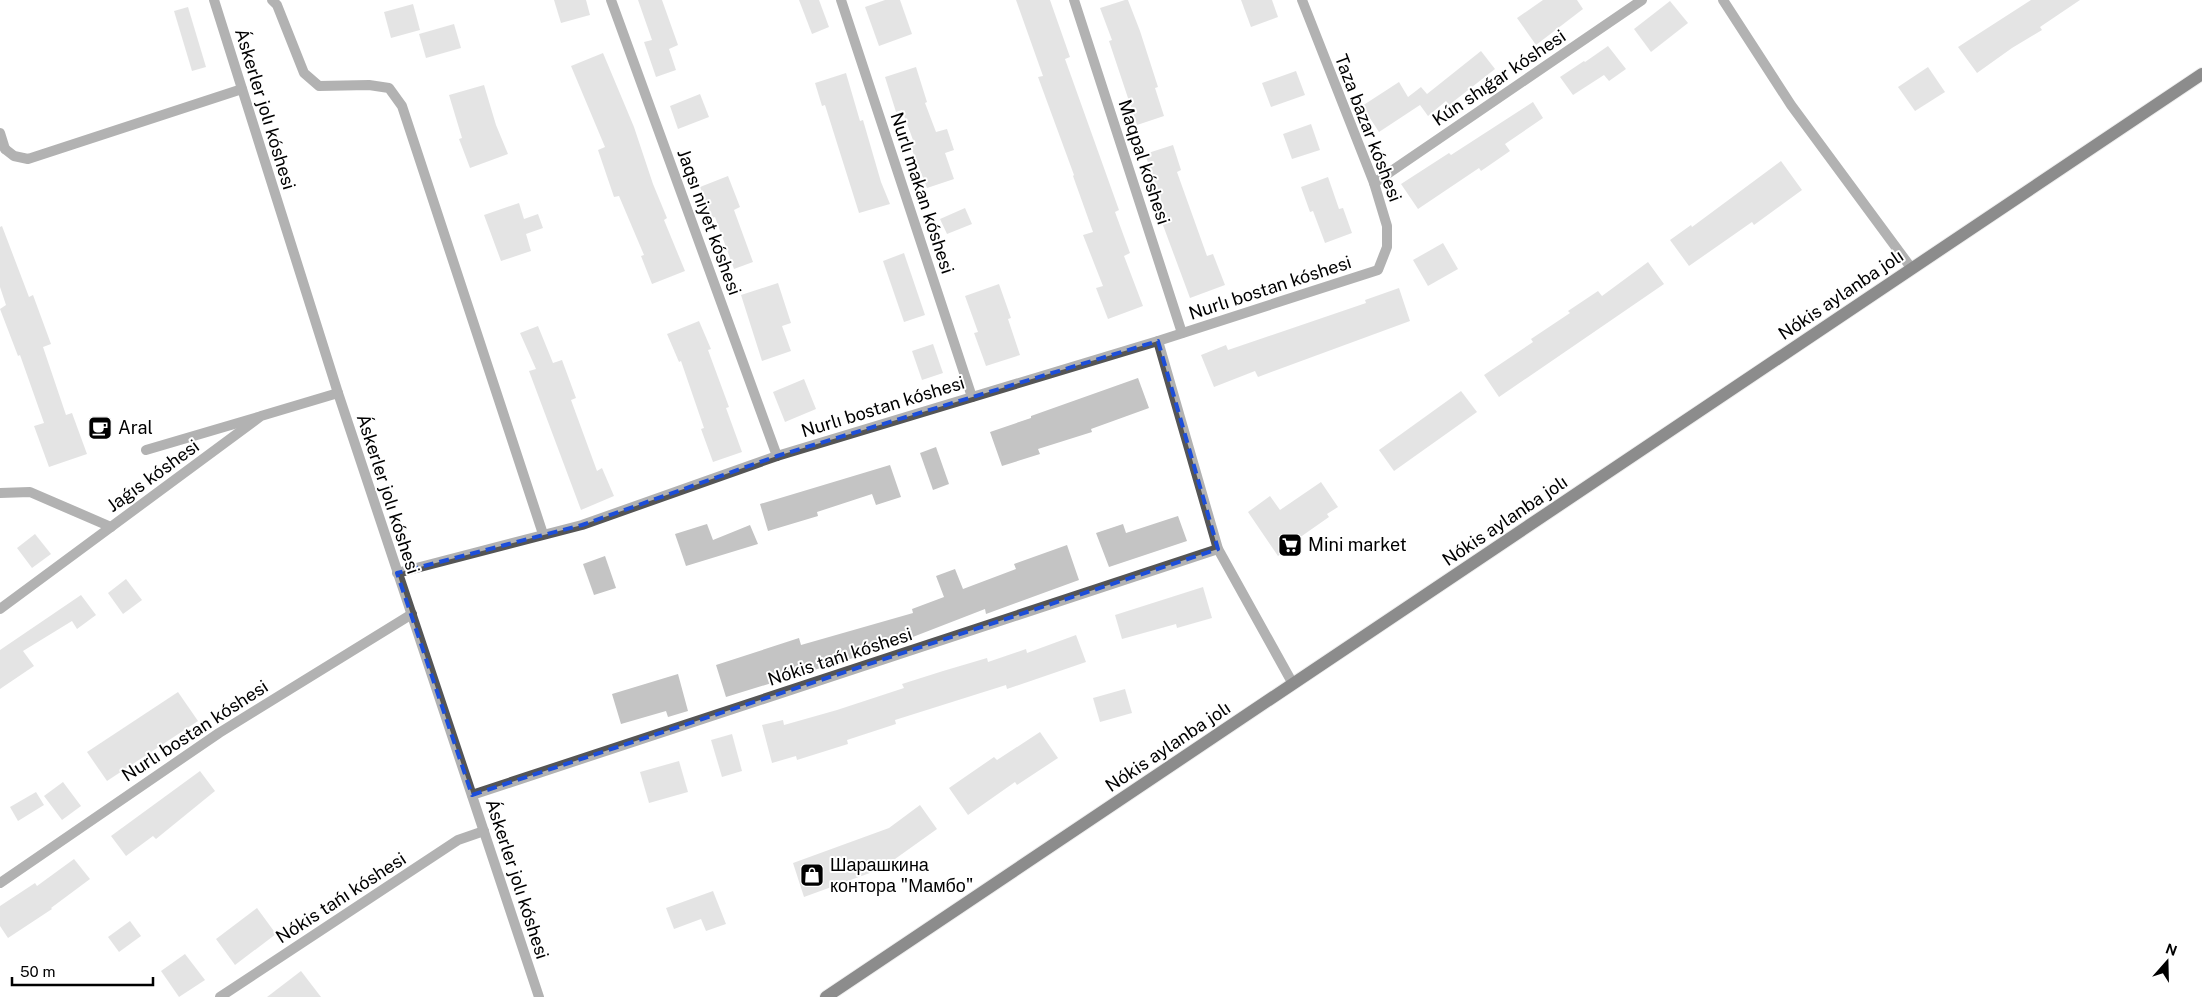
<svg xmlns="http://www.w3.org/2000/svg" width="2202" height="997" font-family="'Public Sans',sans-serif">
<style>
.building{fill:#c4c4c4}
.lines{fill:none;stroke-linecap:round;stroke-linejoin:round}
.primary-casing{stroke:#dbdbdb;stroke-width:14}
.service{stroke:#555;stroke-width:10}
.minor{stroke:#555;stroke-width:10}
.primary{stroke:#000;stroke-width:12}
.marked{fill:none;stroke:#1d4ed8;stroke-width:4;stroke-dasharray:10 6;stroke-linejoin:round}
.labels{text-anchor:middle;stroke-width:4;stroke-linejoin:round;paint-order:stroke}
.street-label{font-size:18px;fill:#000;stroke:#fff}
.poi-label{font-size:18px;fill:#000;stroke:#fff;text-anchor:start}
</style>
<rect width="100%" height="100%" fill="#fff"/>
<g class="building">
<polygon points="554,0 586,0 590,15 561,23"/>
<polygon points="638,0 662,0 678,45 669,49 676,70 656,77 644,42 652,40"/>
<polygon points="799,0 819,0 829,27 812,34"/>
<polygon points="885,0 900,0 912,34 879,46 865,7"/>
<polygon points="1016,0 1050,0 1070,57 1065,59 1119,210 1115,212 1130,253 1124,256 1143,306 1108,319 1096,288 1103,286 1083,235 1093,232 1073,176 1074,175 1038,77 1043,76"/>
<polygon points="1125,0 1128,0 1140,31 1158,87 1155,88 1164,116 1137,125 1109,41 1112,40 1100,8"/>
<polygon points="1241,0 1272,0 1278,17 1251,27"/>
<polygon points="1543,0 1577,0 1583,9 1536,45 1517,18"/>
<polygon points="2031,0 2080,0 2040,27 2042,30 2012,48 1977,73 1958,47"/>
<polygon points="1670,1 1688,23 1651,52 1634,29"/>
<polygon points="413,4 420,30 391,38 384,12"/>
<polygon points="188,7 206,67 192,71 174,11"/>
<polygon points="454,24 461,48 426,58 419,34"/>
<polygon points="1608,46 1626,69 1609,81 1604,75 1573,95 1560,77 1584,61 1585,62"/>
<polygon points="1481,51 1495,69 1449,105 1446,101 1428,116 1420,105 1379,132 1362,106 1399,82 1408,97 1421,87 1427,94"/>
<polygon points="603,53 634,127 653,184 667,218 664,220 685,271 652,284 641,256 644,255 619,196 614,197 598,150 605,147 571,66"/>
<polygon points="916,67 927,102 925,103 936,132 947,129 954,150 945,153 954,179 927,188 909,142 913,140 902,110 896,112 885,77"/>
<polygon points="1928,67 1945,92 1915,111 1898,87"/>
<polygon points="1296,71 1305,95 1271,107 1262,83"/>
<polygon points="846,73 860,121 863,120 881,182 890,204 859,213 825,105 822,106 815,83"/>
<polygon points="484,85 496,125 508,154 470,168 459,139 462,138 449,95"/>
<polygon points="700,94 709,117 678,129 670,106"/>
<polygon points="1533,102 1543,118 1505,144 1510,151 1481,171 1479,168 1418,209 1401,184 1449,153 1451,155"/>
<polygon points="1311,124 1320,150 1292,159 1283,134"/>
<polygon points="1173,145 1181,170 1177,172 1207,256 1213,254 1225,285 1190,298 1157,209 1163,206 1145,154"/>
<polygon points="1781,161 1802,190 1754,225 1752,222 1689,266 1670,240 1691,225 1692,227"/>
<polygon points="728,176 740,207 734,210 753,262 734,269 715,217 712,218 700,187"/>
<polygon points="1328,177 1339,209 1343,208 1352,233 1325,243 1313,211 1310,212 1301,187"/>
<polygon points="519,203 524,219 538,214 543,228 526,234 531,251 501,261 484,215"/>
<polygon points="965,208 972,224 947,234 940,219"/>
<polygon points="2,226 29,297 33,295 51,344 43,347 66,415 72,413 87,454 49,467 34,426 44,423 20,355 18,356 0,309 6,305 0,287 0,227"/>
<polygon points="1443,243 1458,269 1428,286 1413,260"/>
<polygon points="904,253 925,315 904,322 883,261"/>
<polygon points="1648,262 1664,284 1499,397 1484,375 1533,342 1531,339 1570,313 1568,311 1598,291 1602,296"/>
<polygon points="778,283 791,323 782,326 791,351 762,361 741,295"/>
<polygon points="999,284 1011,318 1008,319 1020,355 986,366 974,333 978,332 965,296"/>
<polygon points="1399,288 1410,321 1258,377 1255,371 1214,387 1201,355 1226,345 1228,350 1366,303 1365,300"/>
<polygon points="699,321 711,349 708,350 729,407 726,408 742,452 713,462 701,429 704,428 681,361 679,362 667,334"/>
<polygon points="538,326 553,363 562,360 576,398 571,400 597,471 602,468 614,496 581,510 529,371 536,369 520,333"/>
<polygon points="933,344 943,373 922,380 912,351"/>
<polygon points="1138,378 1149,408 1091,429 1092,432 1038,449 1040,454 1002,466 990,432 1031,418 1031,416"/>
<polygon points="804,379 816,409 785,422 773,392"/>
<polygon points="1461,391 1477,412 1394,471 1379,450"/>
<polygon points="936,447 949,484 933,490 920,453"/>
<polygon points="890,465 901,497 876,505 872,494 817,512 818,516 768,531 760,504"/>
<polygon points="1321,482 1338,507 1327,514 1329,517 1299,538 1301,540 1278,556 1248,512 1270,496 1280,510"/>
<polygon points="1178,516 1187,541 1109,567 1096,533 1123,524 1126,533"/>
<polygon points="707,524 713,540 750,525 758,544 686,566 675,534"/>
<polygon points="35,534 51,554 32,568 17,548"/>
<polygon points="1067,545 1079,580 986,614 985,609 905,640 905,642 853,656 853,658 726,697 716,665 799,638 801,645 913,613 912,609 944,597 936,576 955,569 963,589 1016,569 1014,564"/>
<polygon points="605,556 616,588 594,595 583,564"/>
<polygon points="126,579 142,600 123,614 108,593"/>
<polygon points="1203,587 1212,618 1177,628 1176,624 1122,639 1115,615"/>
<polygon points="81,595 96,615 77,629 72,621 23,651 34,666 0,689 0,650"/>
<polygon points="1076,635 1086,662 1007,689 1006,685 895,720 896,724 847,740 848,744 797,760 796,756 772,763 762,725 783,720 784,725 837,710 904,688 902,684 943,671 987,658 988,662 1026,649 1027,653"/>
<polygon points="678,674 688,711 668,717 666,711 621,724 612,694"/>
<polygon points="1125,689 1132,713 1100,722 1093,698"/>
<polygon points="178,692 198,721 107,781 87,752"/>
<polygon points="1040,732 1058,758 1017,785 1015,782 968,815 949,788 994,757 997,760"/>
<polygon points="732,734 742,771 722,777 711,740"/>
<polygon points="679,761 688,792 649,803 640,772"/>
<polygon points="200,771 215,791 156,839 153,836 126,856 111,836"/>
<polygon points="63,782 81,806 62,820 44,796"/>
<polygon points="36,792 44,805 18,821 10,807"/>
<polygon points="920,805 937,829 888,864 889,866 804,897 793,863 889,828"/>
<polygon points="74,859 90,879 51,908 52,909 8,938 0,926 0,906 35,883 37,886"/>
<polygon points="713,891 726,924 706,931 701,919 674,929 666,908"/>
<polygon points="257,908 276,934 235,965 216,939"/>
<polygon points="130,921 141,936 119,952 108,937"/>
<polygon points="185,954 205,980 179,997 161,971"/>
<polygon points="301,971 321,997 267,997"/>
</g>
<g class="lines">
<g class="primary-casing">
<polyline id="primary" points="826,997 2202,74"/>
</g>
<g class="service">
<polyline points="272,0 277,5 304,73 319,86 369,85 389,88 402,106 543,534"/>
<polyline points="5,149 14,156 28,159 242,89"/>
<polyline points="146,450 258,417"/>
</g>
<g class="minor">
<polyline points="214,0 338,393 539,997"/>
<polyline points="611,0 777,456"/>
<polyline points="841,0 972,397"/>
<polyline points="1074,0 1182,333"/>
<polyline points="1723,0 1791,105 1912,269"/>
<polyline points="0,133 5,149"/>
<polyline points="1374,183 1642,0"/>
<polyline points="1158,341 1218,549 1293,684"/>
<polyline points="0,493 30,492 111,527"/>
<polyline points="397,573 582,525 777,456 1158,341 1378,270 1387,247 1387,226 1374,183 1302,0"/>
<polyline points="0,609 261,416 338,393"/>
<polyline points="472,795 1218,549"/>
<polyline points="0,883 219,733 412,614"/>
<polyline points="220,997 458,840 484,831"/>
</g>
<use href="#primary" class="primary"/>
</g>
<path d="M0 0H2202V997H0ZM1158 341 1218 549 472 795 397 573 582 525 777 456Z" fill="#fff" fill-opacity=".55" fill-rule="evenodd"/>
<path class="marked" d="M1158 341 1218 549 472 795 397 573 582 525 777 456Z"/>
<defs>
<g id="cafe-square" transform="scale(1.25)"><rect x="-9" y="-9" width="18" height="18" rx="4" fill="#000" stroke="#fff"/><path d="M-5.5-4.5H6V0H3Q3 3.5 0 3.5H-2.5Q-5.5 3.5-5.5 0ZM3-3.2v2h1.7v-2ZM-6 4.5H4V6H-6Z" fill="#fff"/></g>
<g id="supermarket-square" transform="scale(1.25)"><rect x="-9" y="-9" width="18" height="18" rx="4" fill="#000" stroke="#fff"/><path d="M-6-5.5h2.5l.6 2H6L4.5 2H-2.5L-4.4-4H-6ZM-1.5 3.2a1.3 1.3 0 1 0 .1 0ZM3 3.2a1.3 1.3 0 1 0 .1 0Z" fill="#fff"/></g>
<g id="shop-square" transform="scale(1.25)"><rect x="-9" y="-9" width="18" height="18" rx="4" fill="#000" stroke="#fff"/><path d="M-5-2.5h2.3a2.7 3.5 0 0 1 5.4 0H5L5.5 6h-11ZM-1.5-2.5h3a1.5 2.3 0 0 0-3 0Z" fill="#fff"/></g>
</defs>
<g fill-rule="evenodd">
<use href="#cafe-square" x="100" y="428"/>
<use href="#supermarket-square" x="1290" y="545"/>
<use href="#shop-square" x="812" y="875"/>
</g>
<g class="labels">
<g class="street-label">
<text transform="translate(1499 78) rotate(-34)" y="6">Kún shıǵar kóshesi</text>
<text transform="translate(265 109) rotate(73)" y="6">Áskerler jolı kóshesi</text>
<text transform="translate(1368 128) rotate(69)" y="6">Taza bazar kóshesi</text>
<text transform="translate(1144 162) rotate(72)" y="6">Maqpal kóshesi</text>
<text transform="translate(922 193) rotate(72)" y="6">Nurlı makan kóshesi</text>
<text transform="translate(709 222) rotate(70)" y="6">Jaqsı niyet kóshesi</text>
<text transform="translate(1270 288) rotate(-18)" y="6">Nurlı bostan kóshesi</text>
<text transform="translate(1841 295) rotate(-34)" y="6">Nókis aylanba jolı</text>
<text transform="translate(883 407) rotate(-17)" y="6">Nurlı bostan kóshesi</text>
<text transform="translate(153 476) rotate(-36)" y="6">Jaǵıs kóshesi</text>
<text transform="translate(388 494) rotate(72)" y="6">Áskerler jolı kóshesi</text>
<text transform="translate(1505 521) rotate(-34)" y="6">Nókis aylanba jolı</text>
<text transform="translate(840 657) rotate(-18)" y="6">Nókis tańı kóshesi</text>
<text transform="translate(195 731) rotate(-33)" y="6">Nurlı bostan kóshesi</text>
<text transform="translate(1168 747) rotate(-34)" y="6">Nókis aylanba jolı</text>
<text transform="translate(517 879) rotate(72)" y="6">Áskerler jolı kóshesi</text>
<text transform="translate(341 898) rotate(-33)" y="6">Nókis tańı kóshesi</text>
</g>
<g class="poi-label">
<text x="118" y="434">Aral</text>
<text x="1308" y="551">Mini market</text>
<text x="830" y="871">Шарашкина<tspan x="830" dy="21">контора "Мамбо"</tspan></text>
</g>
</g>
<g transform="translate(2167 962) rotate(20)" stroke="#ffffff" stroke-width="4" paint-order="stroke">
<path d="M0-4L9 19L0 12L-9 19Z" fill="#000000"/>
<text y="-8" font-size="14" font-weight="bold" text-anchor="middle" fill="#000000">N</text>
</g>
<path d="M12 977v8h141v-8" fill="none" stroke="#000000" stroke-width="2.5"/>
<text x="20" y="977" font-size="15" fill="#000000" stroke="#ffffff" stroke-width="4" paint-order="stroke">50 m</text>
</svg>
